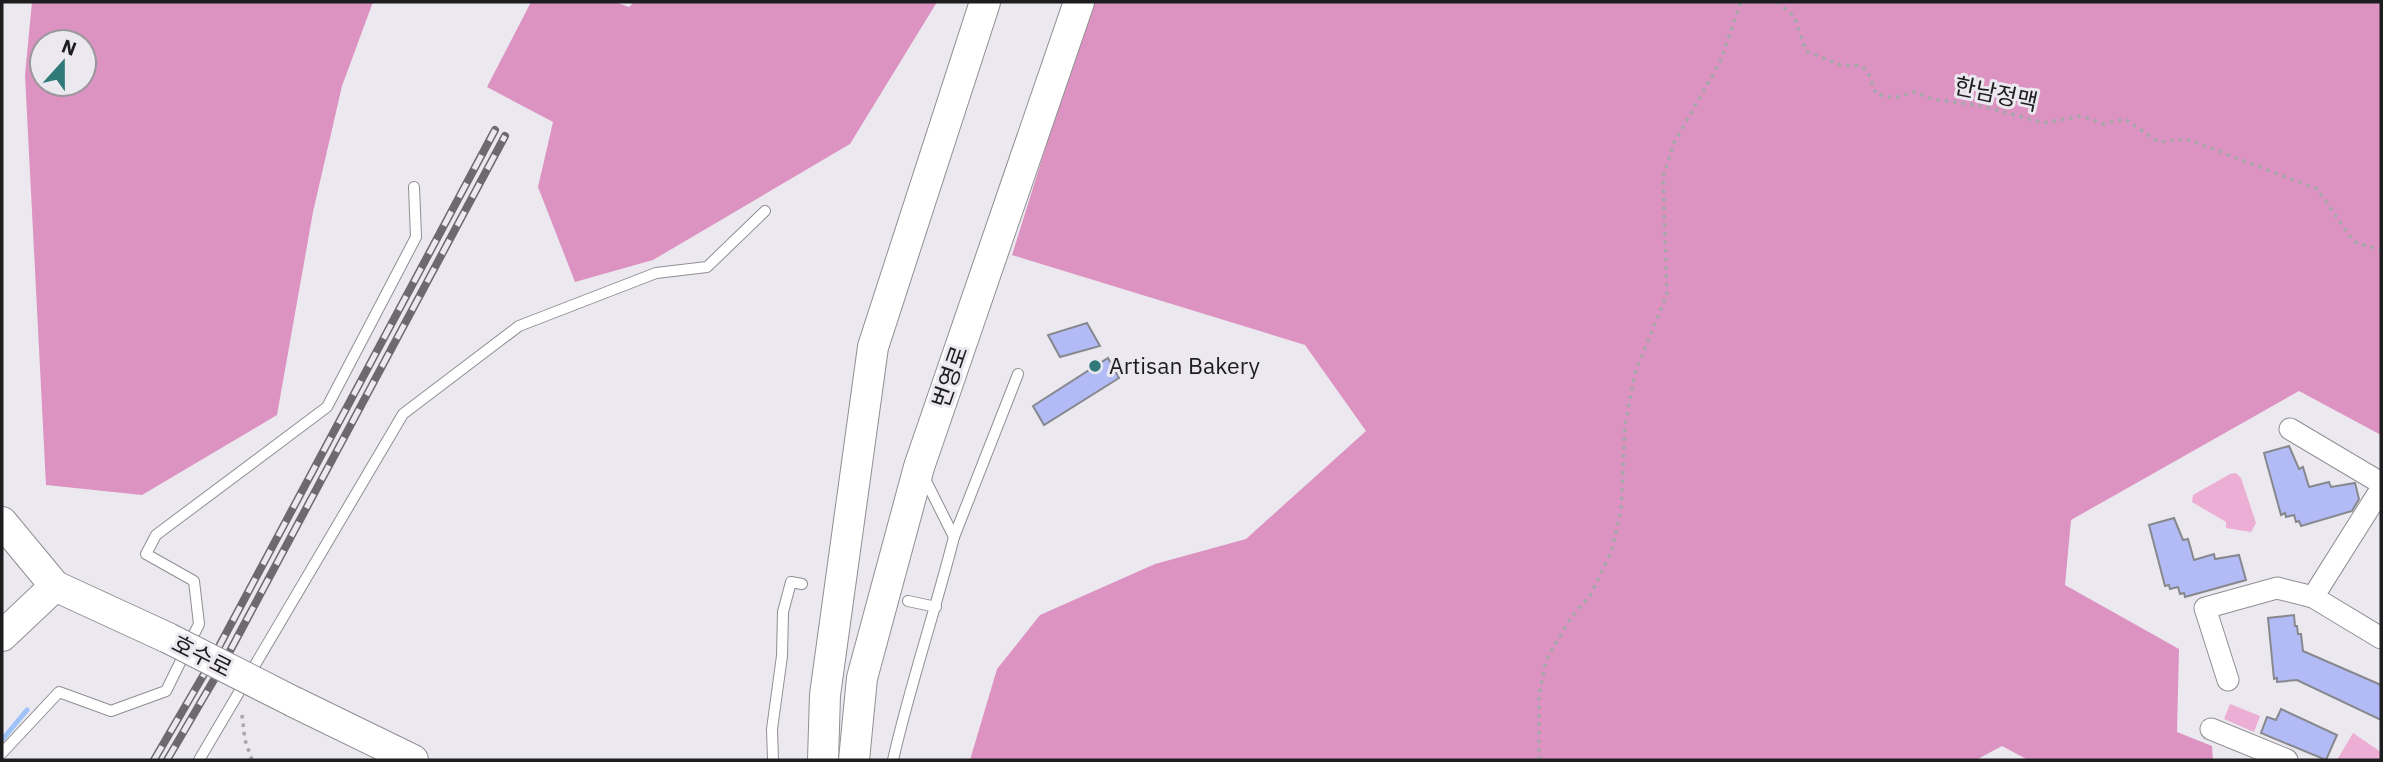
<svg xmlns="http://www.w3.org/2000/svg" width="2383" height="762" font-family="'IBM Plex Sans','Noto Sans KR',sans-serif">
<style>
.green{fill:#ecaed4}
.forest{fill:#dd93c2;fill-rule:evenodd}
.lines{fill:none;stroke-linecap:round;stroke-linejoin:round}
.stream{stroke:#9ec3f8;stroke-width:5}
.building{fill:#b3bbf7;stroke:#87888d;stroke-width:2}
.lane-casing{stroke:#908e93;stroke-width:12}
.street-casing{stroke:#908e93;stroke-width:23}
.secondary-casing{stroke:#908e93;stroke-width:32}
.path{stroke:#a8a6ab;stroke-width:3.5;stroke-dasharray:3.5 5;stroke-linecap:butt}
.lane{stroke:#fff;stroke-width:10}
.street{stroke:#fff;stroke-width:21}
.secondary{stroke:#fff;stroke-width:30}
.rail-casing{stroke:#6c6a6e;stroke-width:8}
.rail{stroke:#ebe9ef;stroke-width:5;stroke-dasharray:16;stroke-linecap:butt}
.secondary-bridge-casing{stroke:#908e93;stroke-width:32;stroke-linecap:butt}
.secondary-bridge{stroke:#fff;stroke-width:30}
.poi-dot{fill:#307979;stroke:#ebe9ef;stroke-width:2.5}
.labels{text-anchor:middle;stroke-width:6;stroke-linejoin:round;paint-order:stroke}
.street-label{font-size:23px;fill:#1d1c1e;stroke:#ebe9ef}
.poi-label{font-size:23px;fill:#1d1c1e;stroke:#ebe9ef;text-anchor:start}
</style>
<rect width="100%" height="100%" fill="#ebe9ef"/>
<g class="green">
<polygon points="2236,473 2241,478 2256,523 2251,532 2226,528 2226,522 2192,502 2193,495 2230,474"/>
<polygon points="2230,704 2260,716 2254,732 2224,719"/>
<polygon points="2353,733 2381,752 2381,760 2337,760"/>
</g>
<g class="forest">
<path d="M32 2H373L342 86 313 212 277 415 142 495 46 485 25 75ZM42 42H84V84H42Z"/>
<polygon points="531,2 615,2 629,7 634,2 937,2 850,144 653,260 575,282 538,187 553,122 487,87"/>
<polygon points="1091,2 2381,2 2381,435 2299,391 2071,520 2065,585 2179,649 2177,732 2212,746 2213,760 2028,760 2002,746 1976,760 970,760 997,669 1040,615 1155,564 1246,539 1366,431 1305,345 1012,255"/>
</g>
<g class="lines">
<polyline class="stream" points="2,740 27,710"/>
</g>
<g class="building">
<polygon points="1087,323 1100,346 1060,357 1048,335"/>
<polygon points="1108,358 1119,378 1044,425 1033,406"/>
<polygon points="2289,446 2299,469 2303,467 2309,487 2329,482 2331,487 2355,483 2359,499 2352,511 2301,526 2299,521 2296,522 2294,515 2286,517 2285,513 2281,515 2264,453"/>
<polygon points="2174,518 2183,540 2188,539 2194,560 2214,554 2215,559 2239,555 2246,580 2185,597 2184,593 2180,594 2178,587 2170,589 2169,585 2165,586 2149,525"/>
<polygon points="2294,615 2295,626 2297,626 2298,634 2301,634 2303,651 2381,685 2381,720 2297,680 2277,682 2277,678 2274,679 2268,618"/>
<polygon points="2281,709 2337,735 2326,760 2261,733 2267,717 2276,720"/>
</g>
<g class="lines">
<g class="lane-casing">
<g id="lane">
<polyline points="954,537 1018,374"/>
<polyline points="908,601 936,607"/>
<polyline points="2,753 59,692 111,711 166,691 199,624 194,581 146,554 156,535 327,407 416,237 414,187"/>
<polyline points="199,760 403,414 519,326 656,273 707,267 765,211"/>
<polyline points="773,760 772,729 782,656 783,612 791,582 802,584"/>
<path d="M893 760C910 685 935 612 954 537L924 477"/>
</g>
</g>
<g class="street-casing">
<g id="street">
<polyline points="2290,429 2381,483"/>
<polyline points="2381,489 2313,597 2381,638"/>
<polyline points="2228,680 2205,608 2277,588 2313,597"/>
<polyline points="2211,729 2287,760"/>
</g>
</g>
<g class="secondary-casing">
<g id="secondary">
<polyline points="2,522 55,586"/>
<polyline points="2,636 55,586 168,638"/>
<polyline points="294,702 413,760"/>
<polyline points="823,760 825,695 873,347 985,2"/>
<polyline points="854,760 862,678 919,467 1079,2"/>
</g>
</g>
<g class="path">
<polyline points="1777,2 1794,16 1806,51 1840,65 1861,66 1868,72 1876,94 1894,98 1915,92 1932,99 1982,106 2044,123 2082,116 2103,124 2125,119 2158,142 2187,139 2317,189 2354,242 2381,250"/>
<polyline points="242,715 245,740 252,760"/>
<polyline points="1539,760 1539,695 1546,660 1572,616 1590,596 1612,550 1621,509 1625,425 1635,373 1667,294 1663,177 1674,143 1720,62 1741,2"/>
</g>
<use href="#lane" class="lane"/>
<use href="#street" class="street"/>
<use href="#secondary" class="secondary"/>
<g class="rail-casing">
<g id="rail">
<polyline points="154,760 207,669 495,130"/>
<polyline points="167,760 222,666 505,136"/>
</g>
</g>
<use href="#rail" class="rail"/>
<g class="secondary-bridge-casing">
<polyline id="secondary-bridge" points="168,638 294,702"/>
</g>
<use href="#secondary-bridge" class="secondary-bridge"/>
</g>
<circle class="poi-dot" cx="1095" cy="366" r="7"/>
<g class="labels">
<g class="street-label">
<text transform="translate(1996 94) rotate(12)" y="8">한남정맥</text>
<text transform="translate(950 377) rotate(-71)" y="8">번영로</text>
<text transform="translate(202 656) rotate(27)" y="8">호수로</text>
</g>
<g class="poi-label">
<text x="1109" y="374">Artisan Bakery</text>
</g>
</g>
<rect width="2383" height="762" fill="none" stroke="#1d1c1e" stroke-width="7"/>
<g transform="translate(63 63) rotate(21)"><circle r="33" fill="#ebe9ef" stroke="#99979b" stroke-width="2"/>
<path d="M0-5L12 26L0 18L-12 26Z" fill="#307979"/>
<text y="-10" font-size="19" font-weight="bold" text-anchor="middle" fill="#1d1c1e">N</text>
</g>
</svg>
